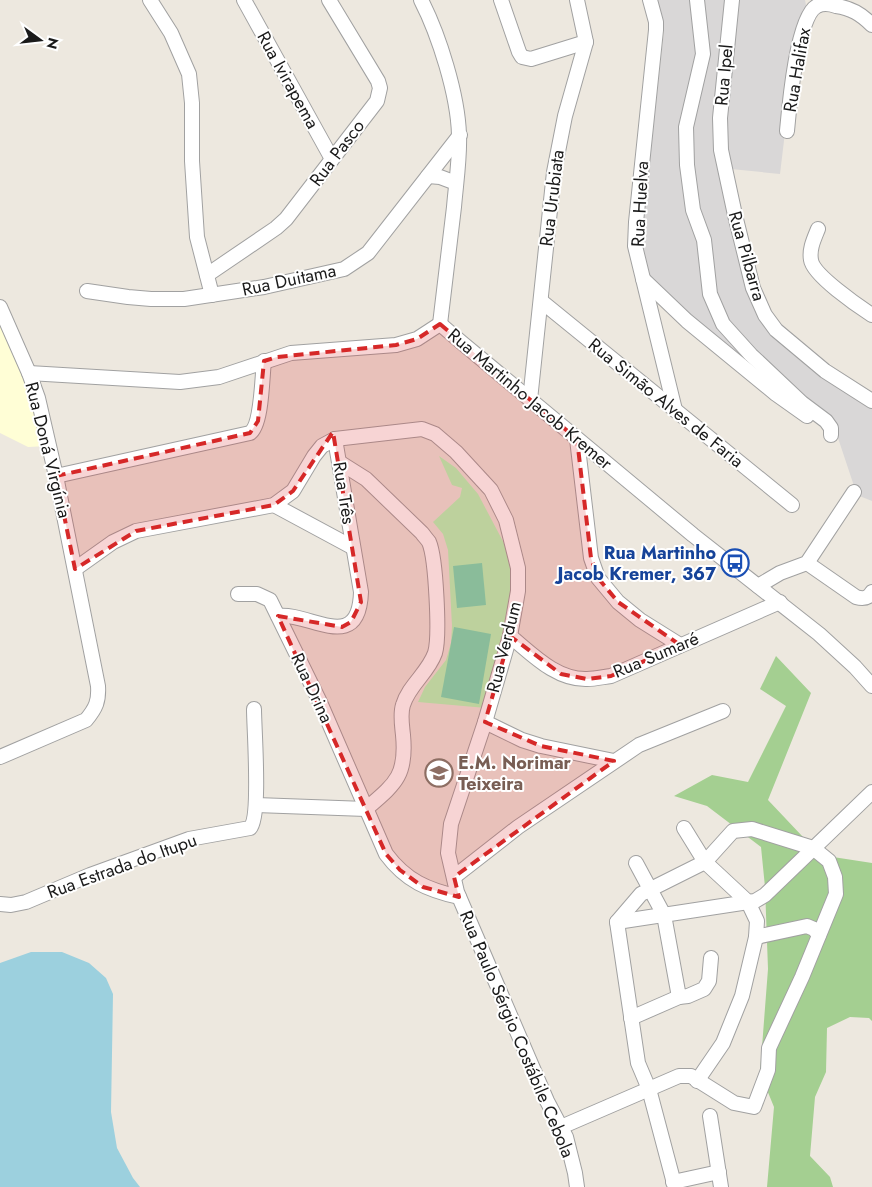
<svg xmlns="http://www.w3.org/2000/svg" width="872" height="1187" font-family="Jost,sans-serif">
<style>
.residential{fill:#d9d7d7}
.education{fill:#fffed6}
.forest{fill:#a4cf91}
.park{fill:#b7fcbb}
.pitch{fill:#77e2b7}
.water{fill:#9cd0de}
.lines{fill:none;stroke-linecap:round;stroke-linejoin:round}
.minor-casing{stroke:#a1a1a1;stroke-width:16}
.minor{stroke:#fff;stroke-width:14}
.marked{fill:#d62828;fill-opacity:0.2;stroke:#d62828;stroke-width:4;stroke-dasharray:10 6;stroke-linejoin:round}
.labels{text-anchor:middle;stroke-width:4;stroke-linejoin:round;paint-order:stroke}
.street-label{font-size:18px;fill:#1a1a1a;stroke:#fff}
.transit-label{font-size:18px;font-weight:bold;fill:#164399;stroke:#fff;text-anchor:end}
.education-label{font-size:18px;font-weight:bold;fill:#785e54;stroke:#fff;text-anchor:start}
</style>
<rect width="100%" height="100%" fill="#ede8df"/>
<polygon class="residential" points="656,0 805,0 808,15 792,74 780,174 721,168 767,325 872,406 872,501 857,495 838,438 649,283 639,251 664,31"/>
<polygon class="education" points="5,321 48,446 28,447 0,433 0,322"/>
<polygon class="forest" points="776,656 811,693 768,800 820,855 872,863 872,1021 869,1018 850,1017 827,1028 826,1072 815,1097 810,1156 830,1177 833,1187 767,1187 774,1107 760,1073 768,969 765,887 761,847 707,806 674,796 712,775 748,782 786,706 760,689"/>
<polygon class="park" points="439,456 456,468 478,494 506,547 513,583 513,607 486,708 418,702 425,687 446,660 451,643 452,626 448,550 443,534 433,522 460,497 462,488 452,485"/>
<g class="pitch">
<polygon points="482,563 486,605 457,608 453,566"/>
<polygon points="454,627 491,634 479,704 441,697"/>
</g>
<polygon class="water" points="31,952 62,952 89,963 106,978 113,994 111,1112 117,1148 133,1178 140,1187 0,1187 0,963"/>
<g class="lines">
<g class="minor-casing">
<g id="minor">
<polyline points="150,0 171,33 189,74 192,103 192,161 197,237 212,295"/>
<polyline points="244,0 332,159"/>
<path d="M421 0C439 35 458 95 459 135 460 158 456 183 454 207 449 246 445 285 440 324"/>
<polyline points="501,0 519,52 522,57 531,59 586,42"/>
<polyline points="650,0 656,22 656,30 636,222 635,246 675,410"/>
<polyline points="697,0 703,54 686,127 687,165 693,210 704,240 710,294 723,324 751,355 802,403 826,421 831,428 831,435"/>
<polyline points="732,0 720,118 721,150 735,215 753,288 765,315 776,330 825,371 872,401"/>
<path d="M787 131C789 109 797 15 817 6 823 3 830 4 836 6 851 8 861 14 872 25"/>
<polyline points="428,176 440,177 456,183"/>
<path d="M818 229C814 239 809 249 811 260 813 275 858 306 872 315"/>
<polyline points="207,275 276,228 286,219 377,101 380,88 378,81 329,0"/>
<polyline points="643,279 687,321 776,394 807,416"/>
<polyline points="87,291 128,297 151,299 184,299 264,287 344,269 368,253 460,135"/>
<polyline points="541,301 792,505"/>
<path d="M0 307 29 373 38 398 56 476 98 686C99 701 96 708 86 720L0 757"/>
<polyline points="440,324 461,342 693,535 819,634 855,667 872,686"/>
<polyline points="29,373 180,382 219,377 291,353 396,345 417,339 440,324"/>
<polyline points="530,400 554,172 565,116 586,42 577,0"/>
<polyline points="577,439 591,558 598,578 618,602 640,620 680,645"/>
<path d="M339 462 366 479 422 533C424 536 427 539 429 542 436 558 440 637 435 653 428 673 409 685 403 705 400 714 402 725 403 735 407 776 395 784 366 809"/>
<path d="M56 476 250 433C262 425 262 377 264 361"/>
<polyline points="274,505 352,547"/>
<path d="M807 563 856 597C863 599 868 599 872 592"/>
<polyline points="75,569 113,542 136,531 274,505 293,491 314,456 322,446 335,439 422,429 435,434 456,452 491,490 506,520 518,568 518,591 510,636 485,722 451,824 448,853 457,892 547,1101 566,1137 575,1173 577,1187"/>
<polyline points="758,586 780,573 807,563 854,492"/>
<path d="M238 594H257L270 600 319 700 386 854C406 881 428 890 459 897"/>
<path d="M278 616C310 612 359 655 361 592L335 439"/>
<path d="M510 636C532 654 556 680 587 679 595 679 603 677 611 676L780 602"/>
<polyline points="485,722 522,740 541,746 614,761"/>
<polyline points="256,805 366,809"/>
<polyline points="684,828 705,862 748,902 757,921 756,937 807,926 814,929 819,935"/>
<polyline points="636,863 664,915 679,997"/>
<polyline points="454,877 518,827 639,745 723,711"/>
<path d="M0 904 11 905 26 902 90 875 189 839 250 828C261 817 254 729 254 709"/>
<polyline points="631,1018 679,997 688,996 704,989 709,981 711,958"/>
<polyline points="697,1081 723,1043 742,996 756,937"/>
<polyline points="710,1116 721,1187"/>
<polyline points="561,1127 679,1076 691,1076 734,1103 754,1107 768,1070 769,1048 802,977 836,894 835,877 829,861 813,848 752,829 733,831 705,862 641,894 617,922"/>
<polyline points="673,1182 719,1172"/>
<polyline points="675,1187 649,1089 638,1063 617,922 755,901 765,895 872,792"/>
</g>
</g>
<use href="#minor" class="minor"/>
</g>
<path class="marked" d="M440 324 577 439 591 558 598 578 618 602 680 645 611 676 587 679 561 674 510 636 485 722 541 746 614 761 454 877 459 897 423 887 400 870 386 854 278 616 342 627 351 622 361 602 333 432 293 491 274 505 136 531 75 569 56 476 250 433 258 421 264 361 277 357 396 345 417 339Z"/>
<defs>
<g id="bus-ring" transform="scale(1.4375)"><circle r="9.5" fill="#fff" stroke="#1a4fb4" stroke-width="1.5"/><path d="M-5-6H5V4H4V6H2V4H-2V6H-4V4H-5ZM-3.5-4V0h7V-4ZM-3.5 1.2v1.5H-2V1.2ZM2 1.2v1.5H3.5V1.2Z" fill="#1a4fb4"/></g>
<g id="school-ring" transform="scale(1.4375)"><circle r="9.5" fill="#fff" stroke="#8d6e63" stroke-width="1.5"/><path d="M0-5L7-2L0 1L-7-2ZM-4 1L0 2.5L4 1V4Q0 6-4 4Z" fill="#8d6e63"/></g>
</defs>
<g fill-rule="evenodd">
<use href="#bus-ring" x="735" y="563"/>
<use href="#school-ring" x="439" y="773"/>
</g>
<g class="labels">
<g class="street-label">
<text transform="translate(797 70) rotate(-80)" y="6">Rua Halifax</text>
<text transform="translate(724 75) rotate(-85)" y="6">Rua Ipel</text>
<text transform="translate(288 80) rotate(61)" y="6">Rua Ivirapema</text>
<text transform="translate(337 153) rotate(-53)" y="6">Rua Pasco</text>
<text transform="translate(552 198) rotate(-83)" y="6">Rua Urubiata</text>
<text transform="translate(640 204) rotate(-87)" y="6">Rua Huelva</text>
<text transform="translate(747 256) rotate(74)" y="6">Rua Pilbarra</text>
<text transform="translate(289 280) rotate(-12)" y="6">Rua Duitama</text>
<text transform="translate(530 399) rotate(40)" y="6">Rua Martinho Jacob Kremer</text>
<text transform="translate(666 403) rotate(39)" y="6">Rua Simão Alves de Faria</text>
<text transform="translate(48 450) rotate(76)" y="6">Rua Doná Virgínia</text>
<text transform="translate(344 493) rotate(81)" y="6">Rua Três</text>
<text transform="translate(504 647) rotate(-76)" y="6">Rua Verdum</text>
<text transform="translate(656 655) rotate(-23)" y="6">Rua Sumaré</text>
<text transform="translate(312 688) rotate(65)" y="6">Rua Drina</text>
<text transform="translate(122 866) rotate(-20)" y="6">Rua Estrada do Itupu</text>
<text transform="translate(517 1034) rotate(67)" y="6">Rua Paulo Sérgio Costábile Cebola</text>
</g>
<g class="transit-label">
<text x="716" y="559">Rua Martinho<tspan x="716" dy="21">Jacob Kremer, 367</tspan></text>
</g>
<g class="education-label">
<text x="458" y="769">E.M. Norimar<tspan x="458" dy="21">Teixeira</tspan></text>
</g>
</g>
<g transform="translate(40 40) rotate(105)" stroke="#ffffff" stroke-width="4" paint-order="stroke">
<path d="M0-4L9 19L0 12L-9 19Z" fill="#1a1a1a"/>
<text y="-8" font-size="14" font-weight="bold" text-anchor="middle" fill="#1a1a1a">N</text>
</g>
</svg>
